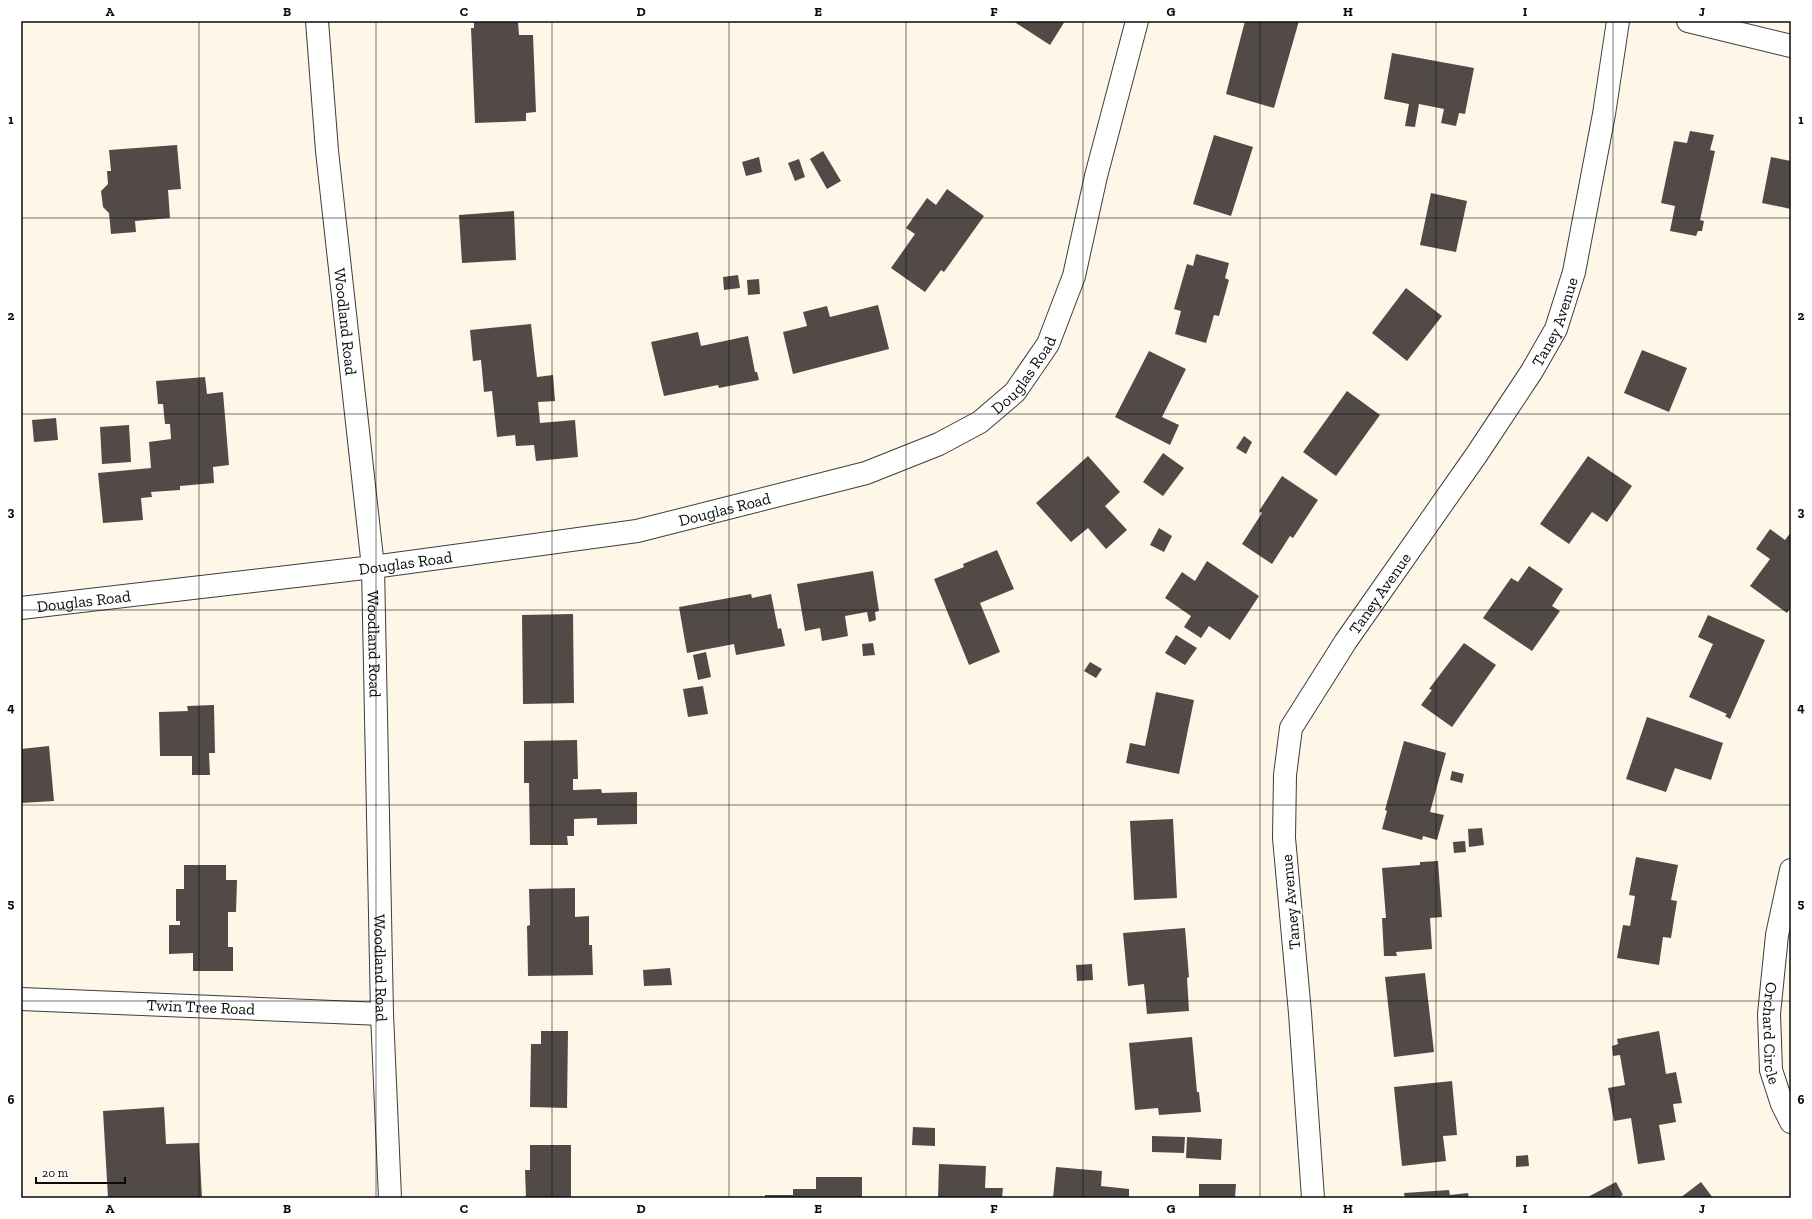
<svg xmlns="http://www.w3.org/2000/svg" width="1812" height="1219" font-family="'Zilla Slab',serif">
<style>
.building{fill:#524a47}
.lines{fill:none;stroke-linecap:round;stroke-linejoin:round}
.minor-casing{stroke:#3d3d3d;stroke-width:24}
.minor{stroke:#fff;stroke-width:22}
.grid{fill:none;stroke:#0a0a0a;stroke-width:1;stroke-opacity:0.55}
.labels{text-anchor:middle;stroke-width:4;stroke-linejoin:round;paint-order:stroke}
.street-label{font-size:16px;fill:#0a0a0a;stroke:#fff}
.neatline{fill:none;stroke:#0a0a0a;stroke-width:1.5}
.grid-label{font-size:13px;text-anchor:middle;font-weight:bold;fill:#0a0a0a}
</style>
<rect width="100%" height="100%" fill="#fef7e8"/>
<g class="building">
<polygon points="474,21 518,21 519,35 533,35 536,112 526,113 526,121 475,123 471,28 474,28"/>
<polygon points="1013,21 1065,21 1050,45"/>
<polygon points="1245,21 1299,21 1274,108 1226,94"/>
<polygon points="1392,53 1474,68 1465,114 1459,113 1456,126 1441,123 1444,109 1419,104 1415,127 1405,126 1409,104 1384,99"/>
<polygon points="1690,131 1714,135 1710,150 1715,151 1700,220 1704,221 1702,231 1698,231 1696,236 1670,231 1675,206 1661,203 1674,141 1687,143"/>
<polygon points="1214,135 1253,147 1231,216 1193,204"/>
<polygon points="177,145 181,189 168,190 170,218 135,221 136,232 111,234 109,213 103,207 101,191 108,184 107,171 111,171 109,150"/>
<polygon points="823,151 841,181 827,189 810,159"/>
<polygon points="759,157 762,172 746,176 742,162"/>
<polygon points="1771,157 1791,161 1791,209 1762,203"/>
<polygon points="799,159 805,177 795,181 788,163"/>
<polygon points="947,189 984,216 944,272 941,270 925,292 891,268 915,234 906,228 927,198 936,205"/>
<polygon points="1431,193 1467,201 1456,252 1420,245"/>
<polygon points="514,211 516,260 462,263 459,215"/>
<polygon points="1196,254 1229,263 1225,278 1229,280 1219,316 1214,315 1206,343 1175,334 1181,311 1174,309 1187,264 1193,266"/>
<polygon points="738,275 740,288 724,290 723,277"/>
<polygon points="759,279 760,294 748,295 747,280"/>
<polygon points="1406,288 1442,316 1407,361 1372,333"/>
<polygon points="878,305 889,349 793,374 783,332 807,326 803,312 827,306 830,317"/>
<polygon points="531,324 537,377 553,375 555,401 538,402 540,423 575,420 578,457 536,461 534,445 516,446 515,435 497,437 492,391 484,392 481,360 473,361 470,330"/>
<polygon points="698,332 701,346 748,336 755,372 757,372 759,380 719,388 718,385 664,396 651,342"/>
<polygon points="1642,350 1687,368 1669,412 1624,393"/>
<polygon points="1149,351 1186,369 1162,417 1179,425 1170,445 1115,417"/>
<polygon points="205,377 207,394 223,392 229,465 213,467 214,483 180,486 180,490 151,492 152,497 141,498 143,520 103,523 98,473 151,468 149,442 171,439 170,424 165,424 163,404 158,404 156,381"/>
<polygon points="1347,391 1380,415 1336,476 1303,452"/>
<polygon points="56,418 58,440 34,442 32,420"/>
<polygon points="129,425 131,462 102,464 100,427"/>
<polygon points="1244,436 1252,442 1246,454 1236,448"/>
<polygon points="1163,453 1184,468 1163,496 1143,482"/>
<polygon points="1088,456 1120,492 1105,506 1127,530 1106,549 1088,528 1071,542 1036,503"/>
<polygon points="1588,456 1632,486 1607,522 1592,512 1569,544 1540,524"/>
<polygon points="1282,476 1318,500 1293,538 1290,536 1272,564 1242,544 1262,513 1259,511"/>
<polygon points="1159,528 1172,536 1164,552 1150,545"/>
<polygon points="1770,529 1785,540 1791,532 1791,607 1787,613 1750,586 1770,559 1756,549"/>
<polygon points="997,550 1014,589 980,603 1000,652 969,665 934,579 964,567 963,564"/>
<polygon points="1207,561 1259,596 1230,640 1209,626 1201,638 1184,627 1191,616 1165,598 1182,572 1195,581"/>
<polygon points="1529,566 1563,589 1552,606 1560,611 1532,651 1483,618 1511,578 1518,582"/>
<polygon points="873,571 879,611 875,612 876,620 869,622 867,612 845,616 848,636 822,641 820,628 805,631 797,584"/>
<polygon points="751,594 752,598 771,594 778,629 781,628 785,646 736,655 734,644 687,653 679,607"/>
<polygon points="573,614 574,703 523,704 522,615"/>
<polygon points="1708,615 1765,640 1730,719 1725,716 1727,714 1689,697 1713,644 1698,637"/>
<polygon points="1176,635 1197,648 1185,665 1165,653"/>
<polygon points="873,643 875,655 863,656 862,644"/>
<polygon points="1464,643 1496,665 1452,727 1421,705 1432,690 1429,689"/>
<polygon points="706,652 711,677 698,680 693,655"/>
<polygon points="1090,662 1102,669 1096,678 1084,671"/>
<polygon points="703,686 708,714 688,717 683,689"/>
<polygon points="1156,692 1194,700 1179,774 1126,763 1130,743 1145,746"/>
<polygon points="214,705 215,753 209,753 210,775 192,775 192,756 160,756 159,712 188,711 187,706"/>
<polygon points="1647,717 1723,743 1711,780 1675,768 1666,792 1626,779"/>
<polygon points="577,740 578,779 573,779 573,790 601,789 602,793 637,792 637,824 597,825 597,818 574,819 574,836 567,836 568,845 530,845 529,783 524,783 524,741"/>
<polygon points="1404,741 1446,753 1430,812 1444,815 1437,840 1423,836 1422,840 1382,829 1387,811 1385,810"/>
<polygon points="49,746 54,801 21,803 21,749"/>
<polygon points="1452,771 1464,774 1462,783 1450,780"/>
<polygon points="1173,819 1177,898 1134,900 1130,821"/>
<polygon points="1482,828 1484,845 1469,847 1468,829"/>
<polygon points="1465,841 1466,852 1454,853 1453,842"/>
<polygon points="1636,857 1678,865 1671,900 1677,901 1671,938 1663,937 1659,965 1617,958 1623,925 1630,926 1635,896 1629,895"/>
<polygon points="1438,861 1442,917 1430,918 1432,949 1396,952 1397,956 1384,956 1382,918 1386,918 1382,868 1420,865 1420,862"/>
<polygon points="184,865 226,865 226,880 237,880 236,912 228,912 228,947 233,947 233,971 193,971 193,953 169,954 169,925 180,925 180,921 176,921 176,889 184,889"/>
<polygon points="575,888 575,917 589,916 589,945 592,945 593,975 528,976 527,926 530,925 529,889"/>
<polygon points="1185,928 1189,977 1187,978 1189,1011 1147,1014 1144,984 1128,986 1123,933"/>
<polygon points="1092,964 1093,980 1077,981 1076,965"/>
<polygon points="670,968 672,985 644,986 643,970"/>
<polygon points="1425,973 1434,1052 1394,1057 1385,977"/>
<polygon points="541,1031 568,1031 567,1108 530,1107 531,1044 541,1044"/>
<polygon points="1659,1031 1666,1074 1676,1072 1682,1103 1673,1104 1676,1122 1659,1125 1665,1160 1638,1164 1631,1118 1614,1121 1608,1088 1625,1085 1620,1055 1613,1056 1612,1046 1618,1044 1617,1039"/>
<polygon points="1192,1037 1197,1092 1199,1092 1201,1112 1159,1115 1158,1108 1135,1110 1129,1043"/>
<polygon points="1452,1081 1457,1135 1443,1136 1446,1161 1402,1166 1394,1087"/>
<polygon points="164,1107 166,1144 199,1143 202,1198 108,1198 103,1111"/>
<polygon points="913,1127 935,1128 935,1146 912,1145"/>
<polygon points="1152,1136 1185,1137 1184,1153 1152,1152"/>
<polygon points="1187,1137 1222,1139 1221,1160 1186,1158"/>
<polygon points="530,1145 571,1145 571,1198 526,1198 525,1170 530,1170"/>
<polygon points="1528,1155 1529,1166 1516,1167 1516,1156"/>
<polygon points="939,1164 986,1166 985,1188 1003,1188 1002,1198 938,1198"/>
<polygon points="1056,1167 1102,1171 1101,1186 1129,1189 1129,1198 1053,1198"/>
<polygon points="816,1177 862,1177 862,1198 765,1198 765,1195 793,1195 793,1189 816,1189"/>
<polygon points="1616,1182 1623,1195 1617,1198 1586,1198"/>
<polygon points="1701,1182 1713,1198 1680,1198"/>
<polygon points="1199,1184 1236,1184 1235,1198 1199,1198"/>
<polygon points="1449,1190 1450,1195 1468,1193 1469,1198 1405,1198 1404,1193"/>
</g>
<g class="lines">
<g class="minor-casing">
<g id="minor">
<path id="s1" d="M317 21 327 151 373 567 382 1014 390 1198"/>
<polyline points="1688,21 1791,46"/>
<path id="s2" d="M21 608 373 567 637 531 866 473 939 444 980 422 1015 392 1048 344 1074 276 1096 176 1137 21"/>
<path id="s3" d="M1791 870 1777 935 1769 1014 1771 1070 1782 1104 1791 1122"/>
<path id="s4" d="M21 999 382 1014"/>
<path id="s5" d="M1313 1198 1300 1013 1284 838 1285 775 1291 728 1346 641 1477 454 1532 371 1556 329 1574 272 1604 114 1618 21"/>
</g>
</g>
<use href="#minor" class="minor"/>
</g>
<path class="grid" d="M199 21V1198M376 21V1198M552 21V1198M729 21V1198M906 21V1198M1083 21V1198M1260 21V1198M1436 21V1198M1613 21V1198M21 218H1791M21 414H1791M21 610H1791M21 805H1791M21 1001H1791"/>
<g class="labels">
<g class="street-label">
<text dy="6" stroke="none"><textPath href="#s5" startOffset="957">Taney Avenue</textPath></text>
<text dy="6" stroke="none"><textPath href="#s1" startOffset="302">Woodland Road</textPath></text>
<text dy="6" stroke="none"><textPath href="#s2" startOffset="1047">Douglas Road</textPath></text>
<text dy="6" stroke="none"><textPath href="#s2" startOffset="711">Douglas Road</textPath></text>
<text dy="6" stroke="none"><textPath href="#s2" startOffset="387">Douglas Road</textPath></text>
<text dy="6" stroke="none"><textPath href="#s5" startOffset="633">Taney Avenue</textPath></text>
<text dy="6" stroke="none"><textPath href="#s2" startOffset="63">Douglas Road</textPath></text>
<text dy="6" stroke="none"><textPath href="#s1" startOffset="626">Woodland Road</textPath></text>
<text transform="translate(1290 902) rotate(-95)" y="6">Taney Avenue</text>
<text dy="6" stroke="none"><textPath href="#s1" startOffset="950">Woodland Road</textPath></text>
<text dy="6" stroke="none"><textPath href="#s4" startOffset="180">Twin Tree Road</textPath></text>
<text dy="6" stroke="none"><textPath href="#s3" startOffset="165">Orchard Circle</textPath></text>
</g>
</g>
<rect width="1812" height="1219" fill="none" stroke="#ffffff" stroke-width="44"/>
<path d="M36 1177v6h89v-6" fill="none" stroke="#0a0a0a" stroke-width="2"/>
<text x="42" y="1177" font-size="12" fill="#0a0a0a" stroke="#ffffff" stroke-width="3" paint-order="stroke">20 m</text>
<rect x="22" y="22" width="1768" height="1175" class="neatline"/>
<g class="grid-label">
<text x="110" y="16">A</text>
<text x="287" y="16">B</text>
<text x="464" y="16">C</text>
<text x="641" y="16">D</text>
<text x="818" y="16">E</text>
<text x="994" y="16">F</text>
<text x="1171" y="16">G</text>
<text x="1348" y="16">H</text>
<text x="1525" y="16">I</text>
<text x="1702" y="16">J</text>
<text x="11" y="124">1</text>
<text x="1801" y="124">1</text>
<text x="11" y="320">2</text>
<text x="1801" y="320">2</text>
<text x="11" y="516">3</text>
<text x="1801" y="516">3</text>
<text x="11" y="712">4</text>
<text x="1801" y="712">4</text>
<text x="11" y="908">5</text>
<text x="1801" y="908">5</text>
<text x="11" y="1104">6</text>
<text x="1801" y="1104">6</text>
<text x="110" y="1213">A</text>
<text x="287" y="1213">B</text>
<text x="464" y="1213">C</text>
<text x="641" y="1213">D</text>
<text x="818" y="1213">E</text>
<text x="994" y="1213">F</text>
<text x="1171" y="1213">G</text>
<text x="1348" y="1213">H</text>
<text x="1525" y="1213">I</text>
<text x="1702" y="1213">J</text>
</g>
</svg>
